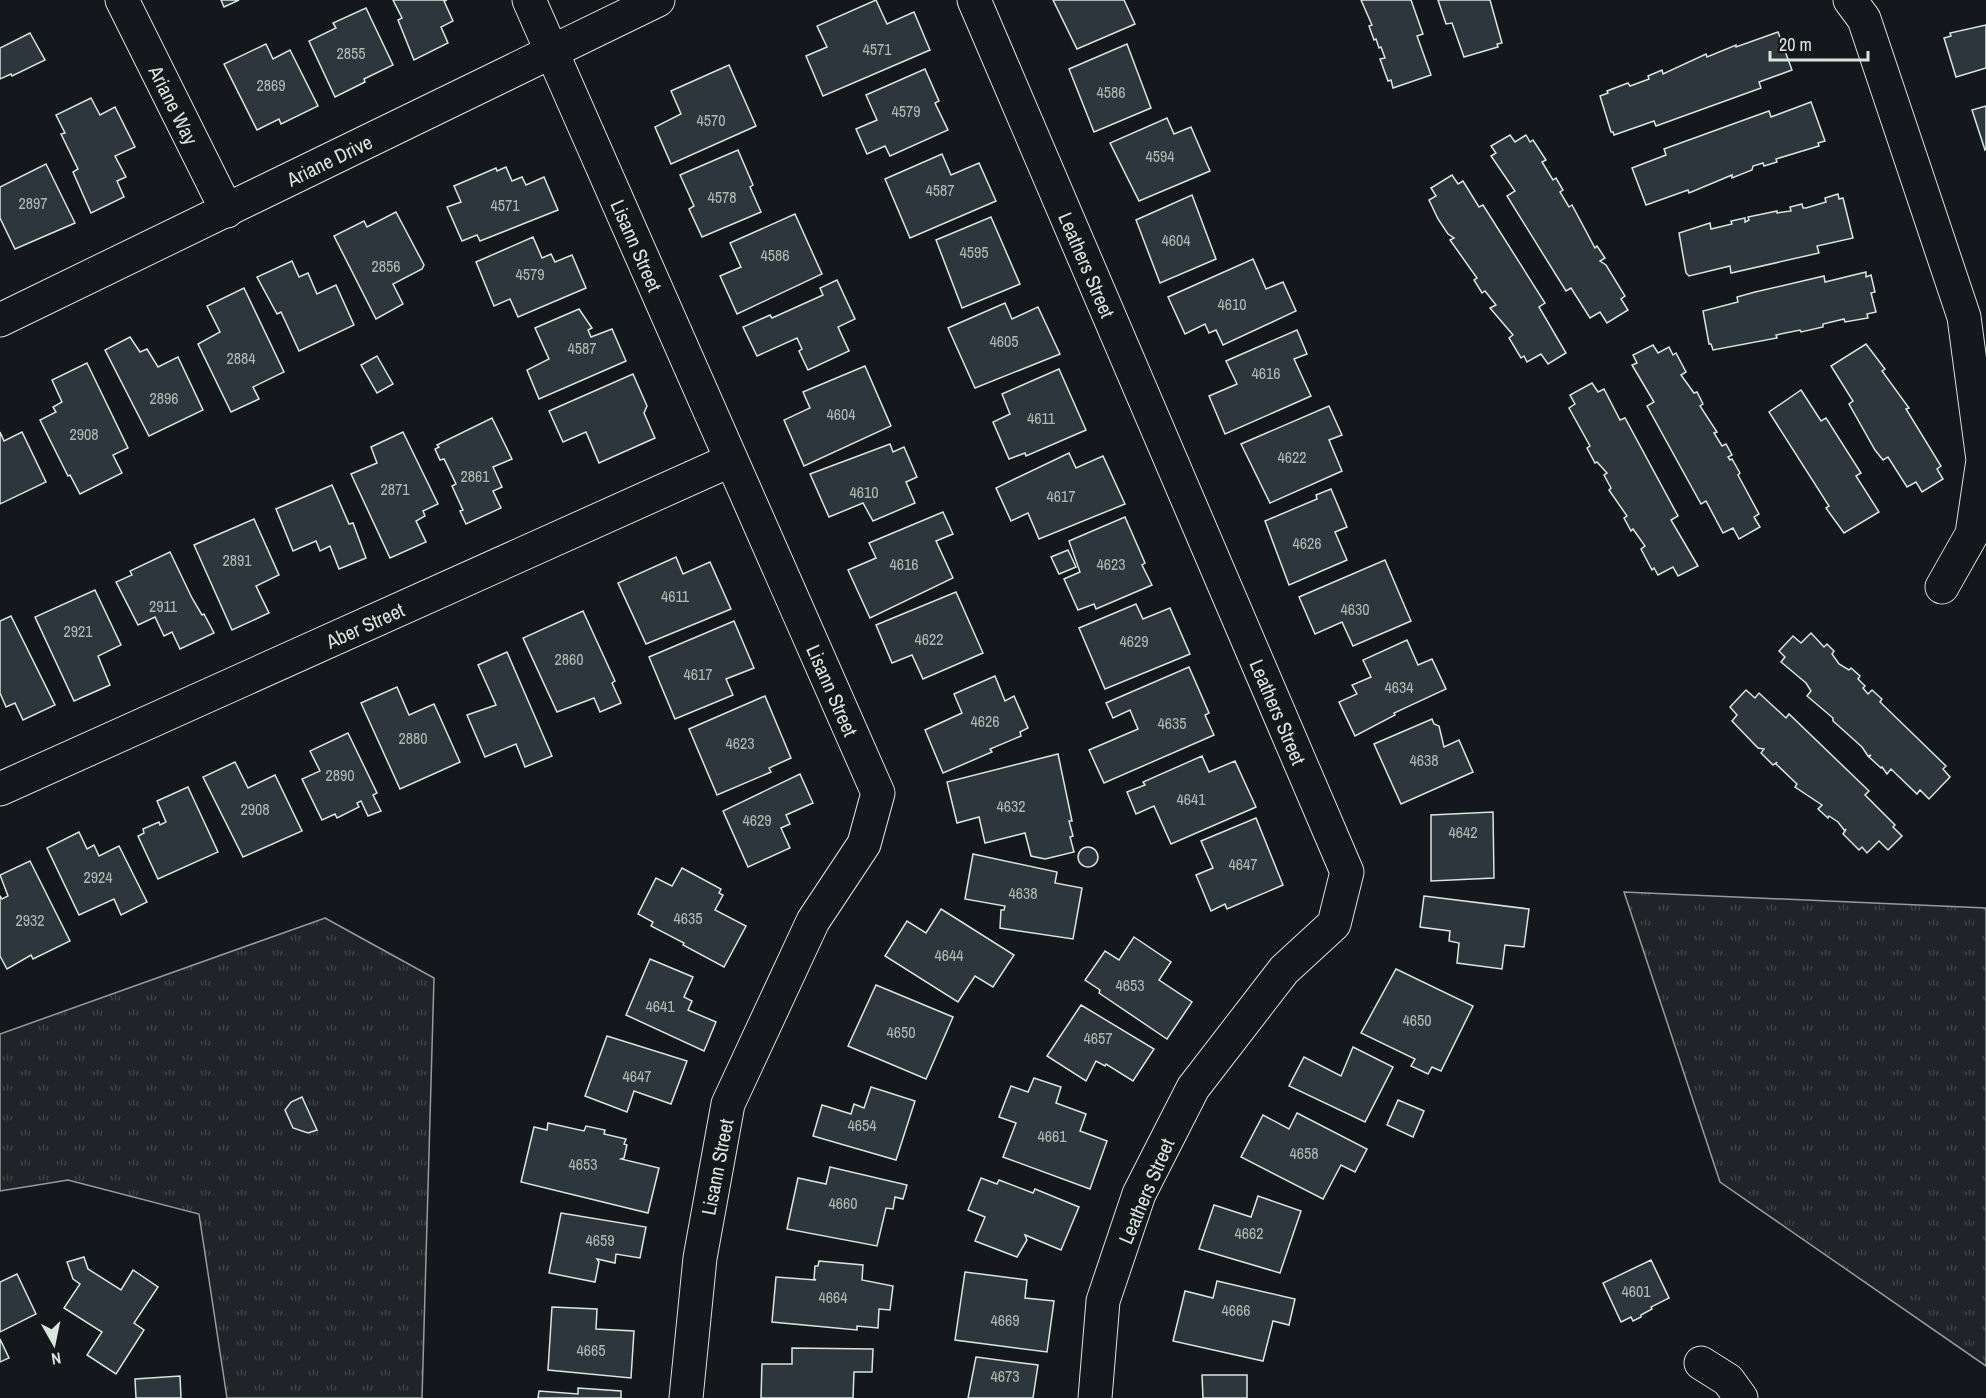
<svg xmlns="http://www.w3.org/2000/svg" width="1986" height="1398" font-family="'Archivo Narrow',sans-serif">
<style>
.grass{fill:url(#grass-tufts);stroke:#939e99;stroke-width:1.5}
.building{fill:#2c363c;stroke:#d8e6dc;stroke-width:1.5}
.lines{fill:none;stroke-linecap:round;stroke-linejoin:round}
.minor-casing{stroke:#d8e6dc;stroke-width:35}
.minor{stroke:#14181c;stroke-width:33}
.labels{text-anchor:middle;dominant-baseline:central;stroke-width:4.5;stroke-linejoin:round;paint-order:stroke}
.number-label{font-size:16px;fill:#adbab4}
.street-label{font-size:20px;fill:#d8e6dc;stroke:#14181c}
</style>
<defs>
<pattern id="grass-tufts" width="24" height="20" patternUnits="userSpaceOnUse" patternTransform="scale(1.5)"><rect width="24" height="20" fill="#202428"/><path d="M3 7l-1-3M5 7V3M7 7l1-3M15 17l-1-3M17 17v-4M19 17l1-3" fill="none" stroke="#404447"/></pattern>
</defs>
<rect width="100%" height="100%" fill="#14181c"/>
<g class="grass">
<path d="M1624,892L1986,908V1366L1720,1182Z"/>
<path d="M325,918L434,978L422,1398H227L199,1214L68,1180L0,1191V1034Z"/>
</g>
<g class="building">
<path d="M221,0H239L224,7Z"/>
<path d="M393,0H447L444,1L453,21L441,27L448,43L414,60L398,20L402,18Z"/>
<path d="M876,0L887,24L914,12L930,50L823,96L806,56L827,47L817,26Z"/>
<path d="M1053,0H1124L1135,24L1077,49Z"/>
<path d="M1361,0H1411L1423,34L1417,36L1431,75L1393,88L1391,80L1388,81L1380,59L1385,58L1381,47L1379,48L1376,39L1374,40L1369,26L1372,25Z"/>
<path d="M1438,0H1490L1502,43L1497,44L1498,47L1464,57L1452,23L1446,24Z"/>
<path d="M366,8L393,65L364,79L365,82L335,97L309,41L336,28L333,23Z"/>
<path d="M1986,25V68L1956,77L1944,38L1951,36L1950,33Z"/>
<path d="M1778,32L1792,70L1759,82L1761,88L1656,126L1654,121L1614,135L1613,132H1611L1600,96L1608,93L1607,91L1628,83L1630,86L1649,79L1648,76L1662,70L1663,74L1706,54L1707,57L1736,45V47Z"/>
<path d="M30,33L45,60L12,76L11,74L0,79V48Z"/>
<path d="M266,44L273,59L290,50L318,106L281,124L279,119L257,130L224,64Z"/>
<path d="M1127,44L1151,108L1094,132L1069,69Z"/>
<path d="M729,65L756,126L671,164L655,127L681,114L671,91Z"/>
<path d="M925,69L939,101L935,103L948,130L890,156L885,146L867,154L856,129L877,120L866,95Z"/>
<path d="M91,98L100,115L115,107L135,147L115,156L126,177L117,181L124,197L91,213L73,172L78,169L61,134L65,133L56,115Z"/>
<path d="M1811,102L1825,141L1818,143L1819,146L1776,159L1777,162L1764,166L1763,163L1753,166L1752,170L1732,178V175L1689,193L1688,190L1646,205L1632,168L1666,155L1664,149L1755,116L1769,111L1771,117Z"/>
<path d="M1986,106V149L1985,150L1972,110Z"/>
<path d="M1167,118L1174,134L1191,127L1210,171L1139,201L1110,143Z"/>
<path d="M1510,135L1515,142L1526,135L1530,142L1533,140L1546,160L1542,162L1553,180L1556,178L1563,190L1560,192L1569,207L1572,205L1595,248L1597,246L1605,258L1600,261L1606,265L1625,296L1621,299L1628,310L1607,323L1600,312L1590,318L1571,288L1566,291L1507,196L1515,191L1491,156L1496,153L1491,146Z"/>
<path d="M738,150L753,185L750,187L761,212L702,237L689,209L694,206L680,175Z"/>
<path d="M942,154L951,175L979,163L996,201L910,238L885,179Z"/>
<path d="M46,164L75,223L15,249L0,218V187Z"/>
<path d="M506,167L512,181L522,177L526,185L544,177L558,210L480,241L477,235L462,241L447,207L461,202L454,186L496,168L497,171Z"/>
<path d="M1452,175L1458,184L1463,181L1479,207L1483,205L1545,303L1539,307L1566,353L1548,364L1541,354L1527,362L1524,356L1521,358L1509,338L1513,335L1490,308L1496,305L1485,291L1482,293L1474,280L1477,278L1450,240L1454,238L1448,234L1438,219L1429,200L1436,196L1431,188Z"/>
<path d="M1838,194L1839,199L1843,198L1853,238L1817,246L1819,253L1731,273L1730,266L1689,276L1686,273L1679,233L1710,223L1711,229L1732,224L1731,221L1745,218V222L1749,220L1748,217L1777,211V213L1791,211L1790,207L1802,204L1803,208H1806L1826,202L1825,198Z"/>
<path d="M1192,195L1216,259L1160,283L1136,220Z"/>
<path d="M396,212L424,265L422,269L393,284L403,304L376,319L334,236L364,221L367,227Z"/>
<path d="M795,214L822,274L737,314L720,276L741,267L730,243Z"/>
<path d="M991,217L1020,284L962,308L936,240Z"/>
<path d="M533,237L542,258L551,254L555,262L572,255L586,288L518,317L510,299L494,306L476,262Z"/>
<path d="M1253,259L1266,289L1283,282L1296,311L1223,345L1216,330L1209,333L1205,324L1185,334L1168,297Z"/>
<path d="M292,261L299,277L308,273L317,294L336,285L354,325L299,351L281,312L277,314L257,277Z"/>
<path d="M1866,272V277L1871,275L1875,292L1871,293L1876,312L1867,314L1868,318L1845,322L1844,319L1823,324V327L1801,332L1800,330L1776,335L1777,338L1713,350L1711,344H1709L1703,311L1738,302L1737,297L1755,292L1824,276L1825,282Z"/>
<path d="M837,280L855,319L838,327L849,351L808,370L799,351L802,349L797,338L757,356L743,327L770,315L772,318L823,295L820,288Z"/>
<path d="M244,288L284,372L253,387L259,399L231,412L198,344L220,332L207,306Z"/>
<path d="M1005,303L1012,319L1038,307L1060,354L975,388L948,328Z"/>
<path d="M579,309L592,328L588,330L591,337L612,329L626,361L539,399L527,370L549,359L535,328Z"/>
<path d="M1297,330L1307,354L1294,359L1311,396L1225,434L1209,396L1237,384L1226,361Z"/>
<path d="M130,337L140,352L147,349L158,367L178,357L203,410L149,436L105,350Z"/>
<path d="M1866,344L1885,369L1882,371L1909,408L1906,409L1941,466L1937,469L1943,479L1922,492L1916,482L1907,487L1888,457L1883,460L1875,450L1849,404L1853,401L1831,366Z"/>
<path d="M1653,345L1658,353L1669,347L1673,355L1676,353L1686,372L1681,375L1694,393L1697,392L1703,404L1700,406L1717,432L1714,433L1722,446L1726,444L1732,455L1728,457L1730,460L1732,459L1740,473L1738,475L1759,514L1754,517L1760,527L1739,539L1733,528L1723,533L1706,501L1701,504L1647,406L1654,402L1632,365L1637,363L1633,355Z"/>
<path d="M377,356L393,384L377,393L361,365Z"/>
<path d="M87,363L128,448L113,455L122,473L80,494L70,475L68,476L40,420L56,412L53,407L62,402L52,380Z"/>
<path d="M865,366L891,426L804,466L784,420L810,408L803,392Z"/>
<path d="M1059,369L1086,430L1026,456L1025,453L1009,459L993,422L1010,414L1002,394Z"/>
<path d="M633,374L647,406L644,413L655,438L599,463L586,432L563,442L549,411Z"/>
<path d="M1592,383L1598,392L1604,389L1620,420L1625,418L1678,516L1671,520L1698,566L1678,576L1673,567L1658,575L1654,568L1652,570L1641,549L1645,546L1633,529L1631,531L1624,518L1627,516L1609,490L1611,488L1604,475L1607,473L1597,462L1595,463L1587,448L1590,446L1569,408L1575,404L1570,395Z"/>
<path d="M1801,390L1821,421L1826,418L1861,473L1856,476L1879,512L1844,533L1826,508L1829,506L1769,412Z"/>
<path d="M1329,406L1342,435L1329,440L1342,471L1270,503L1241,444Z"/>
<path d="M492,418L512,459L493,467L502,487L493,491L501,508L466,524L460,511L463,510L452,486L456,484L444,459L440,460L435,449L439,447L437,445Z"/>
<path d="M0,432L4,441L22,432L46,482L0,504Z"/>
<path d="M403,432L438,504L423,511L425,516L416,521L426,542L390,558L351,474L377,463L371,447Z"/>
<path d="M890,444L893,452L904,447L917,477L906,482L915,503L873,521L863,503L829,517L810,474Z"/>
<path d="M1069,453L1076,468L1103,456L1125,504L1039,539L1028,513L1011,521L996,488Z"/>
<path d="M332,485L349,524L353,523L366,558L339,569L330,546L320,551L316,541L293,551L276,509Z"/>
<path d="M1331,489L1347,527L1335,532L1347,560L1289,585L1265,521L1317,499L1316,495Z"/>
<path d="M943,512L953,534L936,541L953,578L870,618L848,570L876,558L869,543Z"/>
<path d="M1125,517L1145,563L1142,565L1152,585L1096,609L1094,604L1078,610L1064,579L1080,572L1069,541Z"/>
<path d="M254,519L279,575L256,586L269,613L232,630L194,545Z"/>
<path d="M1068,550L1076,567L1059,574L1051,557Z"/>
<path d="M170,552L192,598L202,615L204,614L214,633L180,649L172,632L164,636L155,617L138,625L116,582L132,575L130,571Z"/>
<path d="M676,557L683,574L710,562L731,609L646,644L618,583Z"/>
<path d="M1385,560L1411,621L1353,646L1342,622L1315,634L1299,597Z"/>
<path d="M95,590L121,645L98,656L110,685L74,701L35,617Z"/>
<path d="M956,592L983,653L923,679L912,655L892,663L876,625Z"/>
<path d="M1136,604L1143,619L1170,608L1190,654L1105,689L1079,628Z"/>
<path d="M583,611L615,681L612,683L621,703L600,712L594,698L557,712L523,638Z"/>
<path d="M11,616L55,705L23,720L15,703L6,707L0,693V621Z"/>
<path d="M734,621L754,668L726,679L733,695L675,719L649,657Z"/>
<path d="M1811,633L1824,647L1827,644L1834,651L1832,654L1839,664L1849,670L1851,668L1860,676L1858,679L1865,686L1863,688L1868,694L1872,690L1882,699L1880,702L1946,766L1943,769L1950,777L1929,799L1920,790L1917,794L1891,769L1887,774L1882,767L1881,768L1869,757L1871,755L1868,756L1862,747L1833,721V718L1807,696L1811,691L1806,683L1781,662L1785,657L1779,651L1793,636L1801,643Z"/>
<path d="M1407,640L1418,665L1432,659L1446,689L1394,713L1395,715L1355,736L1339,702L1357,694L1352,685L1371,677L1363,660Z"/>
<path d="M507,652L552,756L525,767L516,744L485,757L467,715L496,705L478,665Z"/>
<path d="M1189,667L1209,713L1205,715L1214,735L1104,783L1089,750L1138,729L1130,710L1113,718L1106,703Z"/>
<path d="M995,676L1005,701L1014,696L1028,728L1020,732L1021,736L990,749L992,752L943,773L925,730L962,713L954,694Z"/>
<path d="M397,687L409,715L434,704L460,762L400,789L361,703Z"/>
<path d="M1746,690L1755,698L1759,693L1786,718L1789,714L1869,791L1865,795L1895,825L1893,827L1902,836L1888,850L1879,841L1867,853L1862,847L1859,850L1843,834L1846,829L1845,831L1838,822L1829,816L1828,818L1818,809L1822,805L1795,787L1797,784L1776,764L1777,762L1773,765L1761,753L1764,749L1758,748L1732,721L1737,715L1730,707Z"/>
<path d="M765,696L791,758L769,768L771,772L717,795L689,729Z"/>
<path d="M1432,719L1434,724L1439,726L1444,747L1459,740L1473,772L1401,804L1374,744Z"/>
<path d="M348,733L377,793L373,795L381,811L368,816L361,801L357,803L359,807L337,818L335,814L322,820L302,779L320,771L310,751Z"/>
<path d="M1058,754L1072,821H1069L1073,836L1070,837L1074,852L1045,859L1031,856L1025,833L985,843L979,817L957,823L947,782Z"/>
<path d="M1202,756L1209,772L1235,761L1256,807L1171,844L1154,806L1136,814L1127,792L1145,785L1143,782Z"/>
<path d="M235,762L248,788L275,775L302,831L243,857L203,777Z"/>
<path d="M800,774L813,803L786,815L790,824L781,828L790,848L748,867L723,811Z"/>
<path d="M188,787L218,852L158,879L138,836L144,833L143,829L159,822L160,825L166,822L157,801Z"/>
<path d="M1493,812L1494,878L1431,881V815Z"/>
<path d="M1256,818L1283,885L1227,909L1225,904L1211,911L1196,875L1213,868L1201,841Z"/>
<path d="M79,832L87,849L94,845L99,856L119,846L147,902L121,915L114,899L79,915L47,848Z"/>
<circle cx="1088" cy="857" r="10"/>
<path d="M973,854L1057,872L1055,883L1082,888L1073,939L1000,928L1001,910H1004L1005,906L965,899Z"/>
<path d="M30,861L70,941L33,959L31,955L7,969L0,956V896L2,899L8,896L0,875Z"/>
<path d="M682,868L721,889L719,893L723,895L715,910L746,926L724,967L683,945L684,943L651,926L653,922L638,914L656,878L672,886Z"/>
<path d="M1424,896L1529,909L1524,947L1505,945L1502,969L1457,963L1459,943L1449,941L1450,931L1420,927Z"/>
<path d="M941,909L1014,955L993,987L975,976L958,1002L885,956L907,921L926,933Z"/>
<path d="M1134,937L1171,962L1159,980L1192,1002L1167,1039L1099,993L1100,990L1085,980L1105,951L1119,960Z"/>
<path d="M650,959L693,977L684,997L692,1001L688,1010L716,1022L704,1051L626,1015Z"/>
<path d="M1396,969L1473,1006L1441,1071L1432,1067L1428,1074L1411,1066L1415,1059L1361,1033Z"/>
<path d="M876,985L953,1017L926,1079L848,1046Z"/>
<path d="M1081,1005L1154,1049L1133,1081L1106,1064L1105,1066L1096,1061L1086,1081L1047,1056Z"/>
<path d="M607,1036L687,1061L671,1104L634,1091L627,1112L585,1096Z"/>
<path d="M1353,1047L1393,1067L1365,1122L1289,1086L1304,1057L1341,1076Z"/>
<path d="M1034,1078L1061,1087L1056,1103L1086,1114L1080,1131L1107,1141L1090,1189L1003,1157L1016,1123L999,1117L1011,1086L1028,1092Z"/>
<path d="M871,1087L915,1101L896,1160L813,1136L822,1105L851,1114L854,1104L864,1108Z"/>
<path d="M302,1097L317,1130L308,1133L293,1128L285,1110L291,1102Z"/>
<path d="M1398,1100L1424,1111L1413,1137L1387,1125Z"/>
<path d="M1297,1113L1367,1149L1355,1172L1341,1165L1323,1199L1241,1157L1263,1115L1289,1129Z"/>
<path d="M548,1123L584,1131L586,1126L605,1130L604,1134L626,1139L624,1144L627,1145L624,1158L621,1159L659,1168L648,1213L521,1182L534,1127L547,1130Z"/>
<path d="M830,1167L907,1185L903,1199L895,1197L893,1209L886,1208L877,1246L787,1229L798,1178L826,1184Z"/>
<path d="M981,1178L997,1184L999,1180L1033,1193L1035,1189L1079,1207L1061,1250L1025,1235L1027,1240L1017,1257L975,1241L985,1217L968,1210Z"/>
<path d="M1258,1196L1301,1211L1280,1273L1199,1249L1214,1205L1251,1217Z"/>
<path d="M561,1213L646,1227L640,1258L616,1254L615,1263L597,1259L599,1262L595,1282L549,1273Z"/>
<path d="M84,1257L88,1269L121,1290L133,1270L158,1287L134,1323L144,1330L116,1374L87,1355L102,1332L64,1308L80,1284L73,1279L67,1262Z"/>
<path d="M1651,1260L1669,1298L1651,1307L1652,1309L1641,1315V1317L1633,1321L1631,1317L1621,1322L1603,1283Z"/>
<path d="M819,1261L863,1265L862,1280L893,1286L890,1310L879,1309L878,1328L857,1326V1330L772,1322L776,1277L816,1280L814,1279L815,1266H818Z"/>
<path d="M965,1272L1027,1280L1025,1298L1054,1301L1047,1352L955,1340Z"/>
<path d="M17,1274L36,1314L0,1332V1282Z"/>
<path d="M1217,1281L1295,1299L1289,1325L1273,1321L1263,1361L1173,1341L1185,1291L1213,1298Z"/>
<path d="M552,1307L597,1309L596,1329L634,1331L631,1378L548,1370Z"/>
<path d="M0,1339L9,1358L0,1362Z"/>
<path d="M792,1348L873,1349L872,1372H854L853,1398H761L762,1364H792Z"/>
<path d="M976,1357L1038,1365L1033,1398H968Z"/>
<path d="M1202,1375H1247V1398H1203Z"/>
<path d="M180,1376L181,1398H136L135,1379Z"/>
<path d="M578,1388L621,1391V1398H538L539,1391L578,1394Z"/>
</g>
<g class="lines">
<g class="minor-casing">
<g id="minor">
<path id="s1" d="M122,0L227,211"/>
<path id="s2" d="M529,0L878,793L864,844L813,921L728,1104L700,1258L686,1398"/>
<path id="s3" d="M974,0L1347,872L1334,924L1284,970L1193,1088L1139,1194L1103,1301L1095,1398"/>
<path d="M1850,0L1864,19L1964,317L1983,460L1972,534L1942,587"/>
<path id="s4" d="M0,320L658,0"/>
<path id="s5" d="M0,789L729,461"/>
<path d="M1701,1363L1728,1380L1741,1398"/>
</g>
</g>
<use href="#minor" class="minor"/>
</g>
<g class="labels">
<g class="number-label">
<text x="877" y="49">4571</text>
<text x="351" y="53">2855</text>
<text x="271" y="85">2869</text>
<text x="1111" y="92">4586</text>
<text x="906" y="111">4579</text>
<text x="711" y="120">4570</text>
<text x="1160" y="156">4594</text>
<text x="940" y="190">4587</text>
<text x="722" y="197">4578</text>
<text x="33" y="203">2897</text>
<text x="505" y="205">4571</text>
<text x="1176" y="240">4604</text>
<text x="974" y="252">4595</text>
<text x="775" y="255">4586</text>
<text x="386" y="266">2856</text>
<text x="530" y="274">4579</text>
<text x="1232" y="304">4610</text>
<text x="1004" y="341">4605</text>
<text x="582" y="348">4587</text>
<text x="241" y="358">2884</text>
<text x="1266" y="373">4616</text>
<text x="164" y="398">2896</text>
<text x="841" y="414">4604</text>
<text x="1041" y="418">4611</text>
<text x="84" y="434">2908</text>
<text x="1292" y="457">4622</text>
<text x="475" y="476">2861</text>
<text x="395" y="489">2871</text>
<text x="864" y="492">4610</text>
<text x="1061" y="496">4617</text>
<text x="1307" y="543">4626</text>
<text x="237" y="560">2891</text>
<text x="904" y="564">4616</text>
<text x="1111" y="564">4623</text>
<text x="675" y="596">4611</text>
<text x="163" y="606">2911</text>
<text x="1355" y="609">4630</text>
<text x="78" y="631">2921</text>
<text x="929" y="639">4622</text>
<text x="1134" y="641">4629</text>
<text x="569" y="659">2860</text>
<text x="698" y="674">4617</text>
<text x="1399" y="687">4634</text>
<text x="985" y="721">4626</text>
<text x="1172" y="723">4635</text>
<text x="413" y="738">2880</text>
<text x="740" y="743">4623</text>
<text x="1424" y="760">4638</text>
<text x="340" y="775">2890</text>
<text x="1191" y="799">4641</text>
<text x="1011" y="806">4632</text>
<text x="255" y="809">2908</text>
<text x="757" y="820">4629</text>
<text x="1463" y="832">4642</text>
<text x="1243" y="864">4647</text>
<text x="98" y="877">2924</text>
<text x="1023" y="893">4638</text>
<text x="688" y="918">4635</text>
<text x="30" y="920">2932</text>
<text x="949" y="955">4644</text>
<text x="1130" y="985">4653</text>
<text x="660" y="1006">4641</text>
<text x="1417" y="1020">4650</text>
<text x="901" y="1032">4650</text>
<text x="1098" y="1038">4657</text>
<text x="637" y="1076">4647</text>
<text x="862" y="1125">4654</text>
<text x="1052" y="1136">4661</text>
<text x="1304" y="1153">4658</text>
<text x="583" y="1164">4653</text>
<text x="843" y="1203">4660</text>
<text x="1249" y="1233">4662</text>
<text x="600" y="1240">4659</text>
<text x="1636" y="1291">4601</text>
<text x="833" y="1297">4664</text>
<text x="1236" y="1310">4666</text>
<text x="1005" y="1320">4669</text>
<text x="591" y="1350">4665</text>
<text x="1005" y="1376">4673</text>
</g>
<g class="street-label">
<text stroke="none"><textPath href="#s1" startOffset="117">Ariane Way</textPath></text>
<text stroke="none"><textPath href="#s4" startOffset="366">Ariane Drive</textPath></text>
<text stroke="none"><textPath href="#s2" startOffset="268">Lisann Street</textPath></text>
<text stroke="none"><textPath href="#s3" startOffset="288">Leathers Street</textPath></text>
<text stroke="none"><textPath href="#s5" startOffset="400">Aber Street</textPath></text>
<text stroke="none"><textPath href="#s2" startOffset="754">Lisann Street</textPath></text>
<text stroke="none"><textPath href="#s3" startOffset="774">Leathers Street</textPath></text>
<text transform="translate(717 1167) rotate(-79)">Lisann Street</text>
<text transform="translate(1146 1191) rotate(-67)">Leathers Street</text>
</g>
</g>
<g transform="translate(54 1344) rotate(171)" stroke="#14181c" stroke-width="4.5" paint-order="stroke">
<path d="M0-4.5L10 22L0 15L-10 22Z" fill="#d8e6dc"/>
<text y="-9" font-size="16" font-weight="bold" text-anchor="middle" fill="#d8e6dc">N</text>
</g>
<path d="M1770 51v9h98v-9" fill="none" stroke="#d8e6dc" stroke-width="3"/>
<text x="1779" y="51" font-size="18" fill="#d8e6dc" stroke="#14181c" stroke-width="4.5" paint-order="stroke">20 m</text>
</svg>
